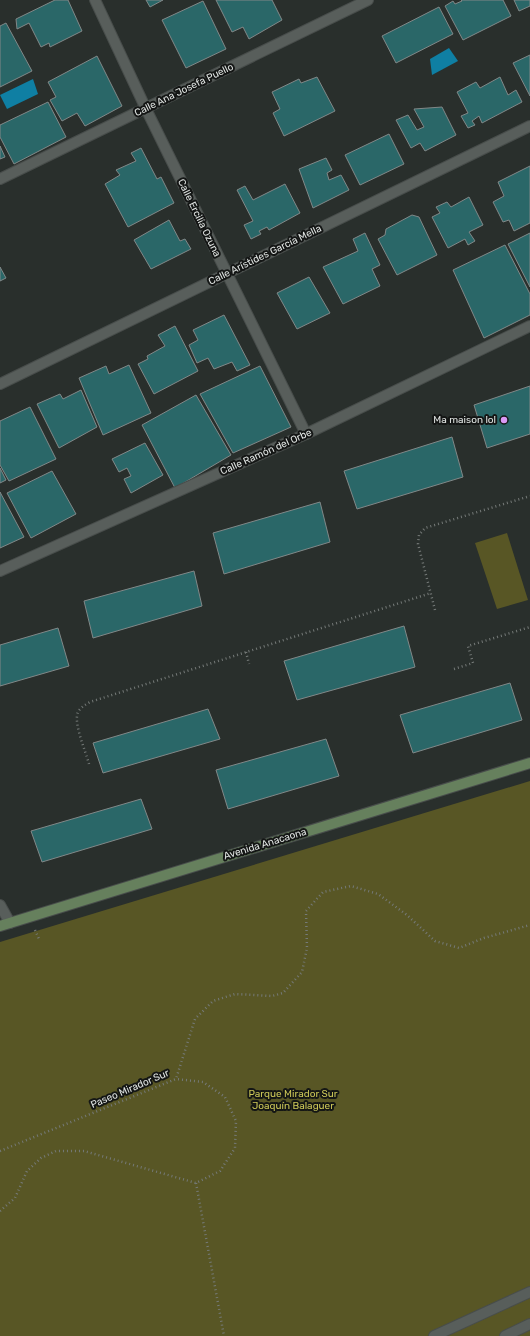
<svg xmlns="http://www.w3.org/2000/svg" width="530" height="1336" font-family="Rubik,sans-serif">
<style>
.green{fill:#585625}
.water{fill:#0f7fa3}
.building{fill:#2a6768;stroke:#818888}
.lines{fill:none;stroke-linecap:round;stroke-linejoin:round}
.minor-casing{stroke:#484d4b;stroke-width:12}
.tertiary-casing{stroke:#484d4b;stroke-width:12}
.secondary-casing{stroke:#484d4b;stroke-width:12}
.path{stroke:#757a78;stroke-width:2.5;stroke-dasharray:1 3;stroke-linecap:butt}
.minor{stroke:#585e5b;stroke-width:10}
.tertiary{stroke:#585e5b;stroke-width:10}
.secondary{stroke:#66805d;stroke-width:10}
.poi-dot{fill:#db99f5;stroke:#141615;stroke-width:1.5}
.labels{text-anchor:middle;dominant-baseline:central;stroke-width:4;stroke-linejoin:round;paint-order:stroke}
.street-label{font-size:10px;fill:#e1e5e3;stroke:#141615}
.poi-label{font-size:10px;fill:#e1e5e3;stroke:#141615;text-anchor:end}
.park-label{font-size:10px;fill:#ccc757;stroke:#141615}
</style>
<rect width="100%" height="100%" fill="#292f2c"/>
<g class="green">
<path d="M507,533L528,600L497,609L475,543Z"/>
<path d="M530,781V1336H0V942Z"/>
</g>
<g class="water">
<path d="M449,48L458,61L432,75L430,59Z"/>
<path d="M33,79L38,94L7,109L0,95Z"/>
</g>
<g class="building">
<path d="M55,0H68L82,31L50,47L49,43L41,47L29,23L17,29L16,19Z"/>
<path d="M146,0H163L150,7Z"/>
<path d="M216,0H272L282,20L249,39L243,27L232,32Z"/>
<path d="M461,0H503L511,16L463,40L445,6L453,1L455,4L462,1Z"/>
<path d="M514,0H530V6L519,11Z"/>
<path d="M203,1L226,49L186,68L162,20Z"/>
<path d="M439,7L453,34L396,63L382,36Z"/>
<path d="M6,23L32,71L0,87V26Z"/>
<path d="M530,55V96L513,63Z"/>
<path d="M97,56L122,106L85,126L77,113L62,121L50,100L56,97L48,82Z"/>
<path d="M317,77L335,111L284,136L273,113L280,109L272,92L299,79L301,83Z"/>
<path d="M500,77L508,95L516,90L522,102L482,123L479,116L472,121L475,125L468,128L461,116L468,113L457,92L476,82L480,88Z"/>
<path d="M48,102L66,137L14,164L0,137V125Z"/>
<path d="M442,107L456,135L425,151L420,143L411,148L396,120L408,115L417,130L424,127L414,109Z"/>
<path d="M389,134L404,164L360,185L345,155Z"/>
<path d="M0,146L5,157L0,159Z"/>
<path d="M141,148L157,179L161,177L174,203L128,227L105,184L120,175L116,170L136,161L131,153Z"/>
<path d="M326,158L332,170L327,173L329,180L341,175L349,190L313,208L299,169Z"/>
<path d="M530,166V223L514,231L509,220L503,222L493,202L504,196L498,182Z"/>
<path d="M285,184L300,213L269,230L267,227L259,231L261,234L251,239L244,225L253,221L237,190L245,186L253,200Z"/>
<path d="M469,197L483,225L469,232L475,241L468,245L465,239L448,248L432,217L440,213L436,207L447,202L451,207Z"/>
<path d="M412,215L419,217L437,255L397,275L378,239L385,235L386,229Z"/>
<path d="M169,220L180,241L185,239L191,249L151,269L134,240Z"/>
<path d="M365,233L380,265L372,269L380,286L343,304L323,267L358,251L353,239Z"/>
<path d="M530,233V287L508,244Z"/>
<path d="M505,245L530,294V315L484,338L453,270Z"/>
<path d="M0,267L6,278L0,281Z"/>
<path d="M309,277L330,313L297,329L277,293Z"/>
<path d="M224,315L250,365L237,371L232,362L214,369L208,358L197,363L189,345L198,340L193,330Z"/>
<path d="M175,326L198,371L154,394L138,364L148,359L147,356L165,346L158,335Z"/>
<path d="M129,365L151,413L103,435L79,378L106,366L109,374Z"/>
<path d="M260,366L291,427L233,453L200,394Z"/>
<path d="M530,386V434L487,448L474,405Z"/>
<path d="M81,390L97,427L59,448L37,404L60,394L63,399Z"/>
<path d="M196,395L231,455L175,488L142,425Z"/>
<path d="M30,407L56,459L9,481L0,465V421Z"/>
<path d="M452,437L463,477L357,509L344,471Z"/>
<path d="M145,443L163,475L131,493L124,479L131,476L127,468L119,472L112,459Z"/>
<path d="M0,468L6,480L0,483Z"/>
<path d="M52,471L76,514L31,538L7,493Z"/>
<path d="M0,492L24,537L0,548Z"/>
<path d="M320,502L330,542L224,574L213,533Z"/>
<path d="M194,571L202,606L93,638L84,601Z"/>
<path d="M404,626L415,667L297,700L284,661Z"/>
<path d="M58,628L69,666L0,686V645Z"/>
<path d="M510,683L522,720L413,753L400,715Z"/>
<path d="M208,709L220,739L103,773L93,743Z"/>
<path d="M326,739L339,776L228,809L216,770Z"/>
<path d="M141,799L152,829L42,862L31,831Z"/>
</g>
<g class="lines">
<g class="minor-casing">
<g id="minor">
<path d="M95,0L146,109L306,434"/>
<path d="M0,179L368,0"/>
<path d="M0,384L530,126"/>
<path d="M0,571L306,434L530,326"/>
<path d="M0,905L10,923"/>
</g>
</g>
<g class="tertiary-casing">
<g id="tertiary">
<path d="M434,1336L530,1292"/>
<path d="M505,1336L530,1324"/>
</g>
</g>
<g class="secondary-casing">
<path id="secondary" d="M0,926L530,763"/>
</g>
<g class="path">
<path d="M435,610L418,544L419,535L425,528L530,496"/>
<path d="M246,652L249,664"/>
<path d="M454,669L473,663L468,646L530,627"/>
<path d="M89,764C86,752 73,723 78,712C81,707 85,705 90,702L431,593"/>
<path d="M35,930L39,939"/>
<path d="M0,1151L176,1079L195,1019L213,1001L235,994L272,996L283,993L302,972L307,948L306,911L323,892L351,886L378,894L407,915L435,941L459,948L484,938L530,925"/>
<path d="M196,1183L224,1336"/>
<path d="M0,1211L15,1198L27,1171L41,1158L56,1151H84L196,1183L220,1171L235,1148L236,1121L225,1097L203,1082L176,1079"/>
</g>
<use href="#minor" class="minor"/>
<use href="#tertiary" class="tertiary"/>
<use href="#secondary" class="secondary"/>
</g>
<circle class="poi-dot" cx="504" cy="420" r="4"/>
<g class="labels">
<g class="street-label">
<text transform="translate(184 90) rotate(-26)">Calle Ana Josefa Puello</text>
<text transform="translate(199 218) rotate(64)">Calle Ercilia Ozuna</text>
<text transform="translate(265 255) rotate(-26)">Calle Arístides García Mella</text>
<text transform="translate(266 452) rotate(-24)">Calle Ramón del Orbe</text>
<text transform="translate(265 844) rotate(-17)">Avenida Anacaona</text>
<text transform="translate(130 1089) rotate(-23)">Paseo Mirador Sur</text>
</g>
<g class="poi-label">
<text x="496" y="420">Ma maison lol</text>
</g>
<g class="park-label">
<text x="293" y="1094">Parque Mirador Sur<tspan x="293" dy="12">Joaquín Balaguer</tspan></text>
</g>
</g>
</svg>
